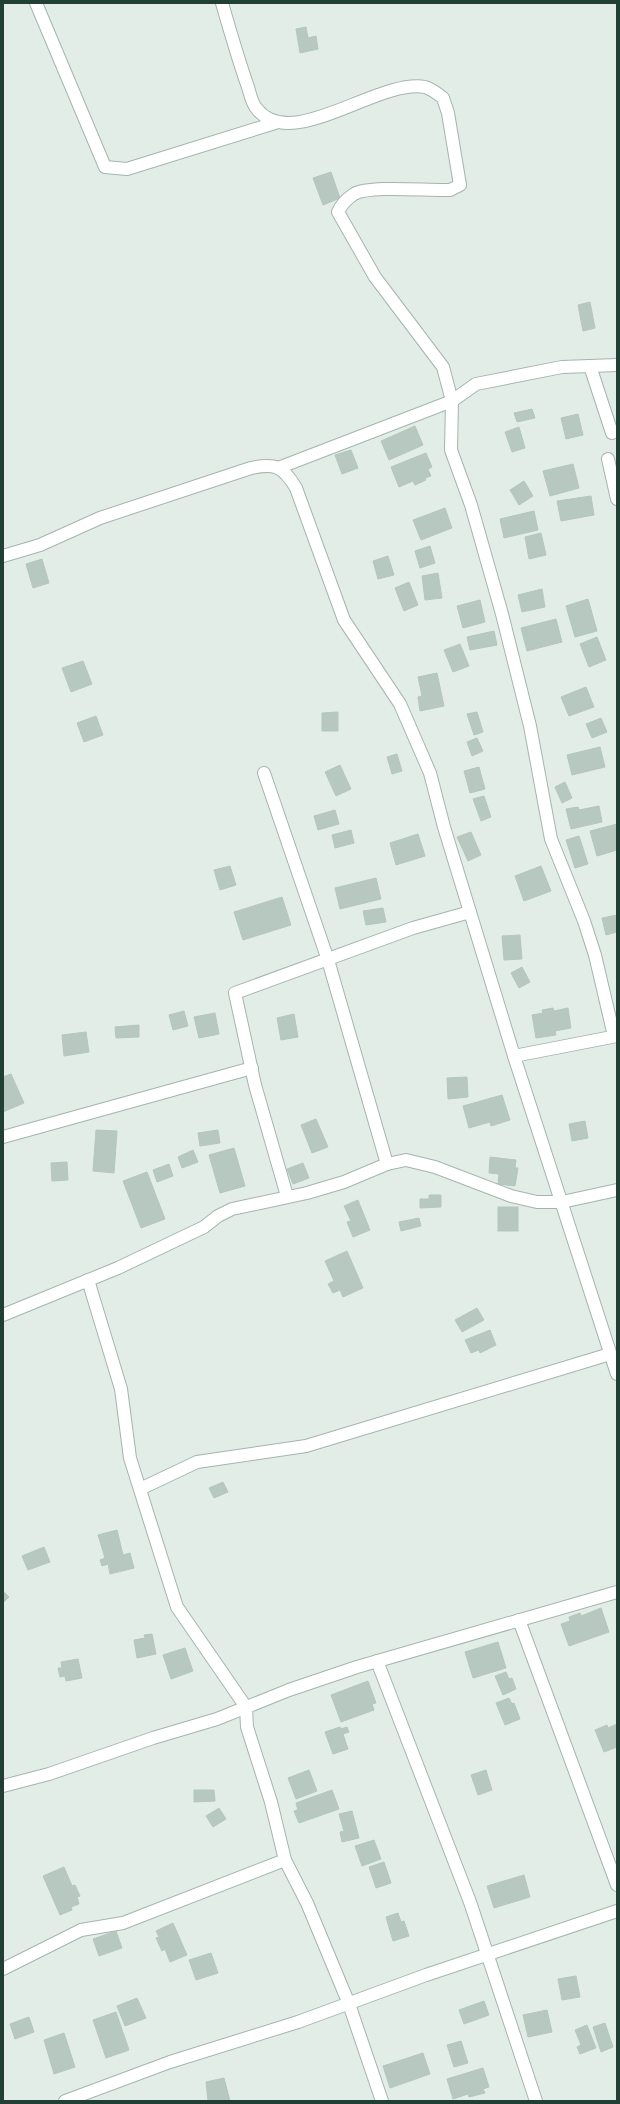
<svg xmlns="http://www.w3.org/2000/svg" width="620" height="2104" font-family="'DM Sans',sans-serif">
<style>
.building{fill:#b7c8c0;stroke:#b4c7be}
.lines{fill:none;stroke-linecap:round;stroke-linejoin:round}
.minor-casing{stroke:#a4b5ae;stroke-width:14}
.minor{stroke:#fff;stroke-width:12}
</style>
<rect width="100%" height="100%" fill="#e2ede7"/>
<g class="building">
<path d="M306,27L308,38L316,36L318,49L300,53L296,29Z"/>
<path d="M331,172L340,198L323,205L313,178Z"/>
<path d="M590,302L595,328L583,331L578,305Z"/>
<path d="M532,409L535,418L517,422L514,413Z"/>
<path d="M578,414L583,435L566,439L561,418Z"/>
<path d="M415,426L423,445L389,460L381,441Z"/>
<path d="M519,427L525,448L512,452L505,432Z"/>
<path d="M351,450L358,468L342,474L335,455Z"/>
<path d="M426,453L432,467L428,469L431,476L425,478L426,480L415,485L413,481L399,487L391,467Z"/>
<path d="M573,464L579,488L550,496L543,471Z"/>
<path d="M524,481L533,496L519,505L510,490Z"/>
<path d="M591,496L594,515L561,521L557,501Z"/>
<path d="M445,508L452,528L421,540L413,520Z"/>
<path d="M534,511L538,530L504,538L500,519Z"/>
<path d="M541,533L546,555L529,559L525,537Z"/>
<path d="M430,546L435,563L420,568L415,551Z"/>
<path d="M388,556L394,575L378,579L373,561Z"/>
<path d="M42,559L49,583L33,588L26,564Z"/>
<path d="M438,573L442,598L425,600L422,576Z"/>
<path d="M409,582L418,605L404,611L395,588Z"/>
<path d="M542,589L545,607L522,612L518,595Z"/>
<path d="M588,599L597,631L575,637L566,606Z"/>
<path d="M480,600L485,622L463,628L457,606Z"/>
<path d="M556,619L562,642L527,651L521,628Z"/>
<path d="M494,631L497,645L470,650L467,637Z"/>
<path d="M597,637L606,660L589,667L580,644Z"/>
<path d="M460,644L469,666L453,672L444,650Z"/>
<path d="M83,661L92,684L71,692L62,668Z"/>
<path d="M437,673L444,706L420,711L418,697L422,696L418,677Z"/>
<path d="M586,687L594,707L569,716L561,697Z"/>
<path d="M338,712V731H322V713Z"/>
<path d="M477,712L483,732L474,735L467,714Z"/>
<path d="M96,716L103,735L84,742L77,723Z"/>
<path d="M601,718L607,732L592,738L586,724Z"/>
<path d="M477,738L483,751L472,756L467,742Z"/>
<path d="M600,747L605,767L572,775L567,755Z"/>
<path d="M397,754L402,771L392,774L387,757Z"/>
<path d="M340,765L351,789L336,796L325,772Z"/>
<path d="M479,767L485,789L470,793L464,771Z"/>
<path d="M565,782L572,798L562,803L555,787Z"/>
<path d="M484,796L491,817L481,821L473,799Z"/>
<path d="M599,806L602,822L571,829L566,809L578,807L579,810Z"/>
<path d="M335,810L339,824L318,830L314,816Z"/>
<path d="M617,824V850L597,856L590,831Z"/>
<path d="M351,830L354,843L335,848L332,835Z"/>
<path d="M471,832L481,855L468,861L457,837Z"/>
<path d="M418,834L425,856L396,865L390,843Z"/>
<path d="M579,836L588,864L575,868L566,840Z"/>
<path d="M230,866L236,885L220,890L214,870Z"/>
<path d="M541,866L551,891L524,901L515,876Z"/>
<path d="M376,878L381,899L340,909L335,888Z"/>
<path d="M282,897L291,925L243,940L234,912Z"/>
<path d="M383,908L386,922L366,925L363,911Z"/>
<path d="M617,915V932L606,935L602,918Z"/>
<path d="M520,935L522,959L504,960L502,936Z"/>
<path d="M522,967L530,982L519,988L511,973Z"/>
<path d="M553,1008L554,1011L568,1008L571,1028L555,1031L556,1035L536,1038L532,1015L543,1013L542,1010Z"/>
<path d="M184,1011L188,1026L173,1030L169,1015Z"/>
<path d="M215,1013L219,1034L199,1038L194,1017Z"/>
<path d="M294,1014L298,1037L281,1040L277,1018Z"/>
<path d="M139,1025V1037L116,1038L115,1027Z"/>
<path d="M86,1032L89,1052L64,1056L62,1035Z"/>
<path d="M11,1074L24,1103L3,1112V1077Z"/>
<path d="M467,1077L468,1097L448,1099L447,1078Z"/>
<path d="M502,1095L510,1120L491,1126L490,1122L469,1128L463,1106Z"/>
<path d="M316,1119L328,1147L312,1153L301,1125Z"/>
<path d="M585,1121L588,1138L572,1141L569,1124Z"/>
<path d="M96,1130L117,1131L114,1173L93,1171Z"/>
<path d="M218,1130L220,1143L200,1146L198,1133Z"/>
<path d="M234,1148L245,1186L220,1193L209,1155Z"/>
<path d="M193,1150L198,1162L182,1168L178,1157Z"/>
<path d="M490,1157L516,1160L515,1168H518L515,1186L498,1184L499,1174L489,1173Z"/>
<path d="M67,1162L68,1180L52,1181L51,1163Z"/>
<path d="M303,1163L309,1178L293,1184L287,1169Z"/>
<path d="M169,1164L173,1176L157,1182L153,1170Z"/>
<path d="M147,1172L165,1219L141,1228L123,1181Z"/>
<path d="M429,1195H441V1207L420,1208V1199H429Z"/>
<path d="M358,1200L370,1230L353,1237L347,1222L351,1221L344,1206Z"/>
<rect x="498" y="1207" width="20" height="24"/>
<path d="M419,1218L421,1226L401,1231L399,1222Z"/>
<path d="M347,1251L363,1288L343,1297L340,1290L333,1293L328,1284L334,1281L325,1261Z"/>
<path d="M477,1308L484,1320L462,1332L455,1320Z"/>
<path d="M490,1330L496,1345L480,1353L479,1350L471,1353L465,1340Z"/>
<path d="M223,1482L228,1492L214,1498L209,1488Z"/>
<path d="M117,1530L123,1555L130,1553L134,1568L110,1574L108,1564L102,1566L100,1560L105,1558L98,1535Z"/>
<path d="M44,1547L50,1562L28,1570L22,1556Z"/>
<path d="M3,1591L9,1597L3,1603Z"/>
<path d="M601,1608L609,1632L569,1646L561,1624L570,1621L569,1617L580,1613L581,1616Z"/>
<path d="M152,1634L156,1654L137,1658L134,1640L145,1638L144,1635Z"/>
<path d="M498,1642L506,1668L473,1678L465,1652Z"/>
<path d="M185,1648L193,1671L171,1679L163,1655Z"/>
<path d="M78,1659L82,1678L66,1681L65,1676L60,1677L58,1668H62L61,1662Z"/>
<path d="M506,1672L509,1679L512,1678L516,1689L503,1695L495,1676Z"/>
<path d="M368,1681L376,1703L372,1704L374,1710L341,1722L331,1695Z"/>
<path d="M509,1698L512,1704L514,1703L520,1719L505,1725L496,1703Z"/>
<path d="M617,1724V1747L604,1752L595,1730L607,1725L608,1728Z"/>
<path d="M340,1727L341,1729L347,1727L349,1732L343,1734L348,1749L333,1754L325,1732Z"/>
<path d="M309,1770L317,1791L296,1799L288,1778Z"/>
<path d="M486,1770L492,1790L478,1795L471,1775Z"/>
<path d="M194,1790H214L215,1801L194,1802Z"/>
<path d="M332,1790L339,1809L299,1823L294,1811L298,1810L296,1803Z"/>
<path d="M219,1808L226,1819L213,1827L206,1816Z"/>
<path d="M352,1811L359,1838L342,1842L340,1832L344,1831L339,1814Z"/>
<path d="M374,1840L381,1859L362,1866L355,1846Z"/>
<path d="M384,1862L391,1883L376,1888L369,1867Z"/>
<path d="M64,1867L72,1886L75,1885L80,1896L77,1897L79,1904L71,1907L72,1910L60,1915L43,1876Z"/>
<path d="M524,1875L530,1897L494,1908L487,1886Z"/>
<path d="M398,1913L401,1922L404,1921L409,1936L393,1941L386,1917Z"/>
<path d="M173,1923L187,1955L170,1962L165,1949L162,1951L156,1938L159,1937L156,1931Z"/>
<path d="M116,1931L122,1948L99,1956L93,1939Z"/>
<path d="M211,1953L218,1973L196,1980L189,1960Z"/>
<path d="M576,1976L580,1997L562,2000L558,1979Z"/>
<path d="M137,1998L146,2018L125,2026L117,2006Z"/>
<path d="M484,2001L489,2015L464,2024L459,2010Z"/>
<path d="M547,2010L552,2032L528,2037L523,2015Z"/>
<path d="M116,2012L129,2050L106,2058L93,2020Z"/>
<path d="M29,2017L34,2032L15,2039L10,2024Z"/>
<path d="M605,2023L613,2047L601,2052L593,2027Z"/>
<path d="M587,2025L596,2048L580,2054L577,2047L581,2045L575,2030Z"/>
<path d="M64,2033L75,2067L54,2074L44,2040Z"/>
<path d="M461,2041L468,2063L454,2067L447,2045Z"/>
<path d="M423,2053L430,2074L390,2088L383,2066Z"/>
<path d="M483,2068L489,2087L483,2089L485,2093L469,2097L468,2094L453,2099L447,2079Z"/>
<path d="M224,2078L230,2101H208L206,2082Z"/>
</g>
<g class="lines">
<g class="minor-casing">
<g id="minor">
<path d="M36,3L105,167L127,169L275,123"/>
<path d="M222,3C230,31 238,59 248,87C250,94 252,104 257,109C291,153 379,78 425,87C432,89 438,94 443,98L448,113L460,185L450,190C428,191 371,185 354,194C348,198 341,205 338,212L375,277L443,367L452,401L451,450L471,505L502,614L530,726L551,839L584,921L595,955L614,1036"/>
<path d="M590,366L617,365"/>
<path d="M608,459L617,499"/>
<path d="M278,468L452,401L476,384L562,367L590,366L612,433"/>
<path d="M3,556L40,545L100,518L251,468C275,463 283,466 296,488L344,620L400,704L430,773L444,827L514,1056L617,1374"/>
<path d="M264,773L328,960L387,1164"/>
<path d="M514,1056L617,1036"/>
<path d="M3,1137L252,1068"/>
<path d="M287,1196L255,1085L235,993L413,928L470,912"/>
<path d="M88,1280L121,1389L130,1458L177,1607L246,1707L247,1727L271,1802L285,1860L307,1903L349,2004L382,2101"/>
<path d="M3,1315L118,1268L204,1227L218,1216L232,1209L307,1193L344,1182L387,1164L406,1160L435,1167L511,1196L537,1202H562L617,1190"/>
<path d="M140,1489L197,1462L306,1446L610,1354"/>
<path d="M519,1620L617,1885"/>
<path d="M377,1661L470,1902L536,2101"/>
<path d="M3,1786L49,1774L153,1738L217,1719L289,1690L357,1667L617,1592"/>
<path d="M3,1969L81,1930L123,1923L285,1860"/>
<path d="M65,2101L170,2062L298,2022L426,1975L617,1911"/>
</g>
</g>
<use href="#minor" class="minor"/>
</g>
<rect width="620" height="2104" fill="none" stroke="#213f35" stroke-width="8"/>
</svg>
